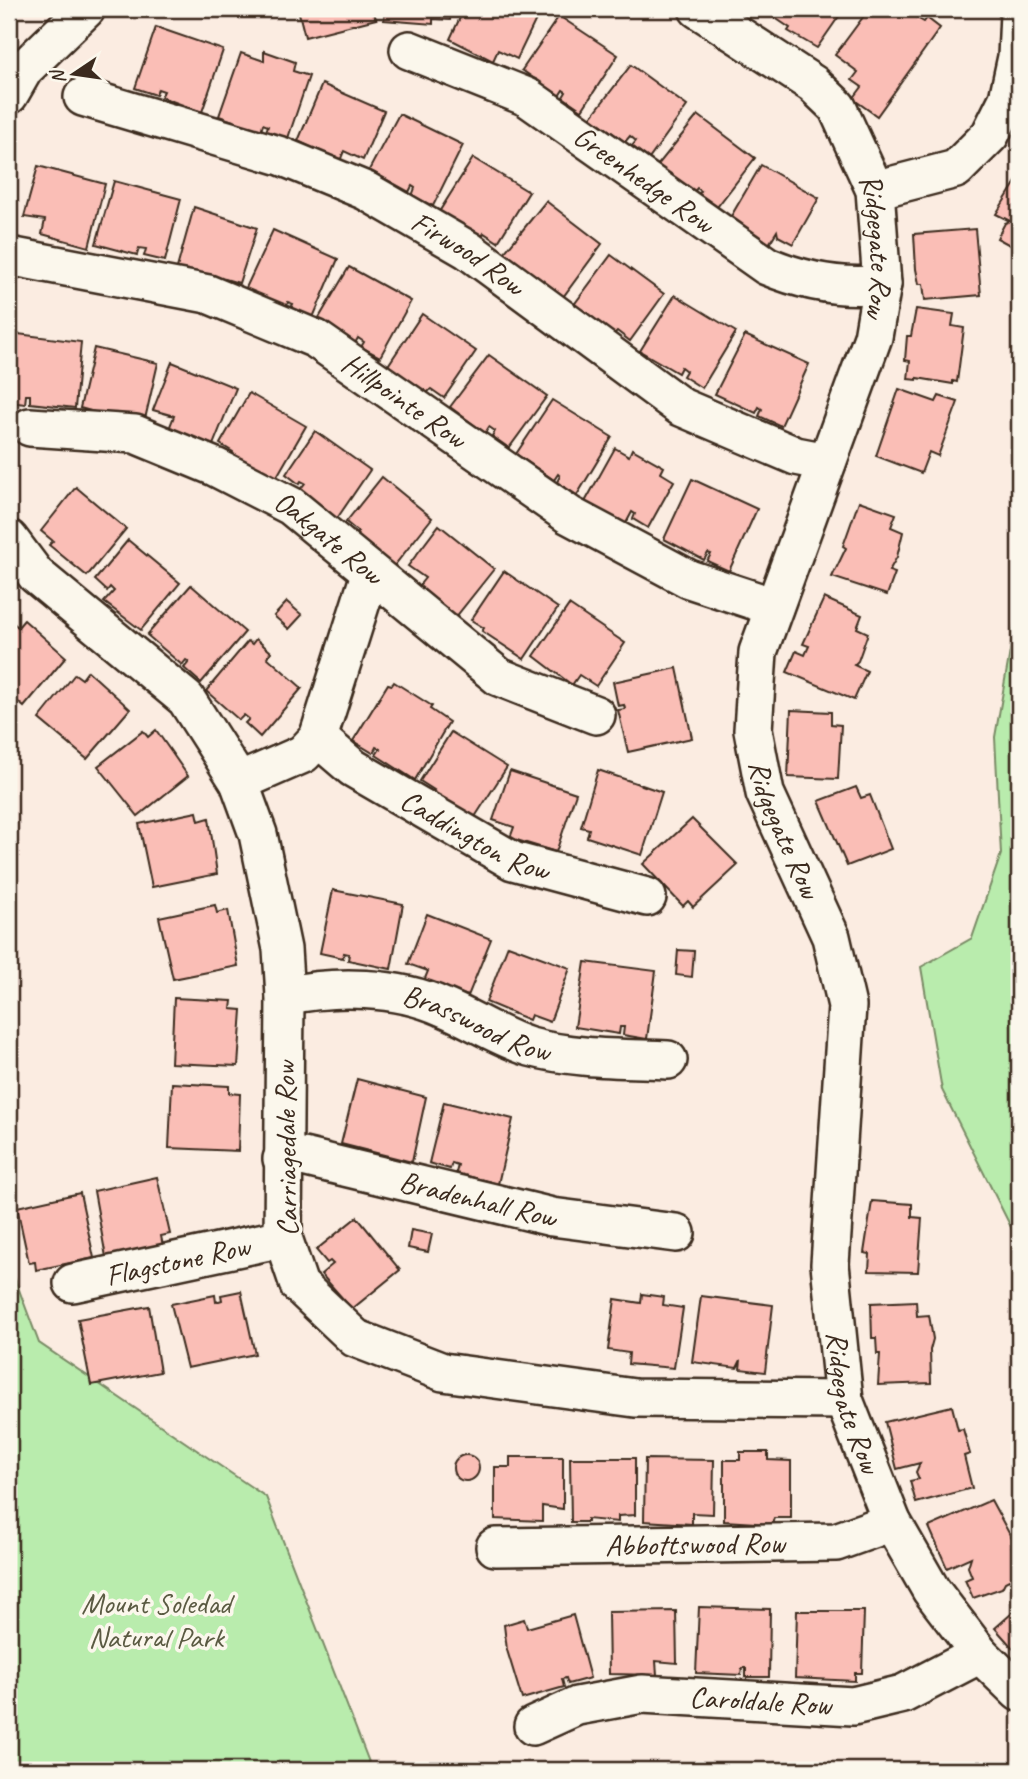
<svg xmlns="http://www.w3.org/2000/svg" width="1028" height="1779" font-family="Caveat,sans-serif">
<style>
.green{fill:#b9ecad;stroke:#7a8b66;stroke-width:2}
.building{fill:#fabeb6;stroke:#3b2a1e;stroke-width:2}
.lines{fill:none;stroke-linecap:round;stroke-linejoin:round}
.minor-casing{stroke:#3b2a1e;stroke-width:42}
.minor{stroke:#fbf7ec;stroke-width:37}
.labels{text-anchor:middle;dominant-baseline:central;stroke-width:7;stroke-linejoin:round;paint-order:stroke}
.street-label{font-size:30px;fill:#3b2a1e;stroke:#fbf7ec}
.park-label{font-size:30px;fill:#5a5a42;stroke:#fbf7ec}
</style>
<rect width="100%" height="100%" fill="#fbece1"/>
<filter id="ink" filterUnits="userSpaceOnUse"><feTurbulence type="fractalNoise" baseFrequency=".0143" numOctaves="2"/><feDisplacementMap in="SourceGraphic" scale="14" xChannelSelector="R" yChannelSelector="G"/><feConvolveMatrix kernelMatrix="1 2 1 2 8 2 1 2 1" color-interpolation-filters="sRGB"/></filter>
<g filter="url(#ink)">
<g class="green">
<path d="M1019,600V1243L942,1090L921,967L972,938L1001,854L995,737Z"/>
<path d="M9,1263L39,1343L266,1497L372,1770H9Z"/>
</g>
<g class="building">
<path d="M298,9H373L376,19L305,37Z"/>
<path d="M385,9H451L450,20L433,19V24L384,20Z"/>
<path d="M464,9H536L540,11L517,59L498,50L493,61L450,39Z"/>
<path d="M762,9H844L817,48L788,31L790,28Z"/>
<path d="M869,9H924L917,18L924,22L927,18L940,28L877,116L853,99L862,87L852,80L858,72L835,55Z"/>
<path d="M559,16L618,55L582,110L563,97L566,92L563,90L559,96L522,70Z"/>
<path d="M156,27L223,50L202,112L161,97L164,91L158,89L156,95L135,88Z"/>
<path d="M264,51L295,62L293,71L309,76L287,141L265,134L268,126L263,124L261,131L219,116L241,53L264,61Z"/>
<path d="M631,65L687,106L649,159L632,146L636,141L630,136L625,142L591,117Z"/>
<path d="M322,84L384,111L363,160L344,151L340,161L298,141Z"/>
<path d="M399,114L463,145L433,206L412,196L415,188L412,186L409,192L369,170Z"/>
<path d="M698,115L755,158L714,211L696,197L701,191L697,188L692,194L657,166Z"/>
<path d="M473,158L529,192L498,242L484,233L481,238L439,212Z"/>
<path d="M761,165L819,198L793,244L778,236L777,231L769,244L730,218Z"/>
<path d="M38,166L105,184L89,247L42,234L45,220L24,217Z"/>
<path d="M1019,177V250L997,238L1005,223L1010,221L996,214Z"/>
<path d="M114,181L181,199L165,261L144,256L146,249L139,248L137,255L96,244Z"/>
<path d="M546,201L602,244L563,297L504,253Z"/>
<path d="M194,207L257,228L239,283L225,279L222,283L177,268Z"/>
<path d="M975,229L981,295L925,300L923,284H919L916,269L914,234Z"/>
<path d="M273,230L338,259L312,320L290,310L293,304L288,302L286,309L245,290Z"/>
<path d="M611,255L664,294L630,341L617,331L614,334L573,306Z"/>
<path d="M349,267L411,301L380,357L361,347L364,342L358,338L354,345L316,323Z"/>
<path d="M675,295L736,332L702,388L683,376L686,371L681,367L678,373L640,351Z"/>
<path d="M916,309L954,314L952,326L964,328L957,382L953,381V384L917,378V380L908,379L910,361L905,360L907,336H911Z"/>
<path d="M422,314L476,351L444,398L431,389L426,394L387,367Z"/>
<path d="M10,333L81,342L75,408L30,403V395H26L25,404L9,402Z"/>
<path d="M745,335L809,364L781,426L759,416L762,409L759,407L756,413L715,394Z"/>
<path d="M94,348L158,363L145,419L127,421L80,408Z"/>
<path d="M489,355L547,396L509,448L492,436L495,431L489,427L485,433L450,407Z"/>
<path d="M172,362L236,388L213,445L169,429L174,416L153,410Z"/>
<path d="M899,389L936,402L939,396L958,402L938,456L929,452L921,473L876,456Z"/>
<path d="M249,393L306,426L276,478L232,457L233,452L220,444Z"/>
<path d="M552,400L612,437L577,495L557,482L560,476L558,474L554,480L516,454Z"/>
<path d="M315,431L370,470L336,520L296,495L305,483L301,481L299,484L286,474Z"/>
<path d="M615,448L629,456L632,449L664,467L661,473L674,481L648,528L633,519L635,514L632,512L624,527L585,502Z"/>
<path d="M382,477L432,518L394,566L355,535L358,532L346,522Z"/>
<path d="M692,479L757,509L729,571L707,561L711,554L708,553L704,560L664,539Z"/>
<path d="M76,487L126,529L87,576L49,545L53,541L41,531Z"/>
<path d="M859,501L896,514L891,527L903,532L897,557L889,571L895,573L887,595L832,577L846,548L843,546Z"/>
<path d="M439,525L494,569L455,618L417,588L425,578L408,566Z"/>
<path d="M128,540L180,583L141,630L104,602L114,591L110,587L107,591L95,580Z"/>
<path d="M504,571L558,608L524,659L482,631L484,628L471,620Z"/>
<path d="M191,585L245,632L201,683L184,668L189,662L186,660L182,665L147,635Z"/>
<path d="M824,598L862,615L857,628L868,633L858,661L854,665L867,671L854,700L787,672L796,651L805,655L809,646L803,644Z"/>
<path d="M287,602L302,615L289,629L274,616Z"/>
<path d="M569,605L625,643L596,686L579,675L572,685L534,656Z"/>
<path d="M24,620L66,657L24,707L9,694V624L11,621L18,627Z"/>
<path d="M256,639L271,652L267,657L302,688L260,737L245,723L249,719L244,715L239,720L206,691L248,641L252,644Z"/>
<path d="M677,668L692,738L628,752L618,710L625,709L624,705L618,706L613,682Z"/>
<path d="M88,671L130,709L87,759L39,719L75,674L82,679Z"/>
<path d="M394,682L432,706L430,709L449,722L415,780L376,755L380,749L376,747L373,753L353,741L388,684L392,685Z"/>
<path d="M791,710L831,712V724L841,725L838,779L788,777Z"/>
<path d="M156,730L188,776L138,816L98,766L143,731L148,737Z"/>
<path d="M451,732L507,767L473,820L431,794L434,790L420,781Z"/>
<path d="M598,770L662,792L642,855L587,837L589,829L581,827Z"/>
<path d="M510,771L576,793L556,852L510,838L514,827L493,820Z"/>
<path d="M856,787L861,798L870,795L891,849L847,866L819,801Z"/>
<path d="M197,812L199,821L209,818L217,874L152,887L139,824Z"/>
<path d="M692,819L738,865L693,907L688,901L683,906L643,864Z"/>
<path d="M333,890L403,904L391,969L348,960L349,954L344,953L343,958L320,953Z"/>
<path d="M215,905L217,913L228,910L238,966L173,979L159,917Z"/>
<path d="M427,914L491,939L468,996L424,981L428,971L408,964Z"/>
<path d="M508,945L570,968L550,1022L531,1015L529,1020L486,1002Z"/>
<path d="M678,950L694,951L692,977L676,975Z"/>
<path d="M585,962L656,971L647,1039L623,1035L624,1027H620L619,1034L575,1027Z"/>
<path d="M174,998L232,1001L231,1009L242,1010L238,1066L171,1063Z"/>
<path d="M357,1079L426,1097L412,1162L341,1144Z"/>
<path d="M172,1083L229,1086V1093L240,1094L238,1151L169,1148Z"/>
<path d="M444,1102L513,1119L498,1184L456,1173L458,1165L452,1163L450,1169L429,1163Z"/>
<path d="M157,1177L170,1234L161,1236L163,1246L120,1257L119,1254L106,1257L94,1191Z"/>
<path d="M80,1193L94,1258L36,1270L35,1262L29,1263L17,1207Z"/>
<path d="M872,1201L912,1204V1217L922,1218L918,1272L869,1271L870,1254L864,1253Z"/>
<path d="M357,1217L400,1270L352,1309L321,1274L333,1264L330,1261L327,1263L316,1250Z"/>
<path d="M411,1230L432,1234L428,1252L408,1248Z"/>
<path d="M241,1291L255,1354L187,1368L171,1304L215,1295L216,1302L222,1300L221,1295Z"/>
<path d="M642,1294L664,1297L663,1305L683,1308L674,1368L628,1364L629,1353L608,1350L615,1299L641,1303Z"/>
<path d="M701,1296L773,1305L765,1372L740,1369L741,1360L737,1368L692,1362Z"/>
<path d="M916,1301L917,1316L929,1315L933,1339L930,1350L931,1383L878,1385L880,1354H877L876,1338H872L871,1303Z"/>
<path d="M149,1306L160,1372L91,1385L78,1319Z"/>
<path d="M952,1406L958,1430L963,1429L970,1454L964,1456L972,1488L916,1503L910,1481L919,1479L916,1472L920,1463L897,1469L885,1422Z"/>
<path d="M740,1452H768V1460L791,1461V1518H774L772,1524L724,1521V1460H740Z"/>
<circle cx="466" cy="1468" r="13"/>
<path d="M510,1457H563V1509L542,1506V1521L495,1519V1467H510Z"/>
<path d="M570,1458H635V1515L618,1516V1522L587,1519V1522H571Z"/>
<path d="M645,1459L714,1460L713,1514L692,1513V1524L644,1521Z"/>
<path d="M991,1500L1016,1546L1012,1548L1019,1563V1575L1005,1582L1002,1588L973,1598L965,1580L972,1577L968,1567L971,1557L947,1568L929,1527Z"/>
<path d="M699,1607L770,1609L769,1677H746V1668H742L741,1675L696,1673Z"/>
<path d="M1019,1607V1655L995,1628Z"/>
<path d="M676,1611L677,1663L656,1661L657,1675L609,1674L608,1612Z"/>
<path d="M797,1611H864L862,1673H855V1681L795,1678Z"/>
<path d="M573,1615L590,1678L568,1684L566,1678L562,1679L564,1687L522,1699L507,1650L504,1625L524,1619L527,1628Z"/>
</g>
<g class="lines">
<g class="minor-casing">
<g id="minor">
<path id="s1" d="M698,9L813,84L837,107L875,190L882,284L873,337L758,652L753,730L765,793L831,937L847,1006L830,1264L844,1400L892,1522L931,1590L980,1654L1019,1692"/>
<path id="s2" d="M409,50L527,97L767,266C803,281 843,289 882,284"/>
<path d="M9,95L24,69L86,9"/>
<path id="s3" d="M83,97L281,156L366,191L468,250L681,407L796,456L827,462"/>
<path d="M875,190L956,169L990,135L1008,99L1017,57L1019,13"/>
<path id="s4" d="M9,256L208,294L316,339L569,515L689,579L774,607"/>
<path id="s5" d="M30,427L135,434L215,467L291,506L499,677L596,715"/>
<path d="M9,539L36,575L186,699L239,782L258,834L282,949L285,996L283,1238L299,1285L355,1338L443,1372L635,1398L844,1400"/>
<path id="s6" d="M318,738L353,768L513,861L647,897"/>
<path d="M239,782L303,754L318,738L370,574"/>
<path id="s7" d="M285,996C334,985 397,986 443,1007C472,1019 500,1038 530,1047C575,1059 622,1058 668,1060"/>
<path id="s8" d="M282,1159L303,1157L552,1217L676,1233"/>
<path id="s9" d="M73,1283L283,1238"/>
<path id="s10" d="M495,1547L836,1542L892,1522"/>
<path id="s11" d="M533,1726L577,1706L642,1694L853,1706L903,1694L980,1654"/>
</g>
</g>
<use href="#minor" class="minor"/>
</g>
</g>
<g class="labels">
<g class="street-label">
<text stroke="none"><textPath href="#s2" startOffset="270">Greenhedge Row</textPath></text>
<text stroke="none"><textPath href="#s1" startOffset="318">Ridgegate Row</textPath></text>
<text stroke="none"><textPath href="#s3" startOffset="418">Firwood Row</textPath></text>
<text stroke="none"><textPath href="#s4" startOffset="427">Hillpointe Row</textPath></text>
<text stroke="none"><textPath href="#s5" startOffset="326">Oakgate Row</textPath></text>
<text stroke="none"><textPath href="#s1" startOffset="928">Ridgegate Row</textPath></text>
<text stroke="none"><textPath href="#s6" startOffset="186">Caddington Row</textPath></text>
<text stroke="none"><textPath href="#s7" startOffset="198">Brasswood Row</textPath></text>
<text transform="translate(286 1149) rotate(-91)">Carriagedale Row</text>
<text stroke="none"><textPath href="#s8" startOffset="201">Bradenhall Row</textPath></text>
<text stroke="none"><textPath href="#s9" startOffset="107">Flagstone Row</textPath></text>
<text stroke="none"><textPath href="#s1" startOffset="1516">Ridgegate Row</textPath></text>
<text stroke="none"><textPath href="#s10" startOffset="200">Abbottswood Row</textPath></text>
<text stroke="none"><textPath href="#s11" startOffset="233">Caroldale Row</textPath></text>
</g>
<g class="park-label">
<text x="156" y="1603">Mount Soledad<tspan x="156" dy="34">Natural Park</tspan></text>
</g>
</g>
<rect width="1028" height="1779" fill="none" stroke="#fbf7ec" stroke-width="35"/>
<rect x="18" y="18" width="993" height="1744" fill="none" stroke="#3b2a1e" stroke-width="2.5" filter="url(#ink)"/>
<g transform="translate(74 74) rotate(257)" stroke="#fbf7ec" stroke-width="5" paint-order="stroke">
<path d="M0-5L12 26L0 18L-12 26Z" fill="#3b2a1e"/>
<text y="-10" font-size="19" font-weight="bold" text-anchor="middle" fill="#3b2a1e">N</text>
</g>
</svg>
